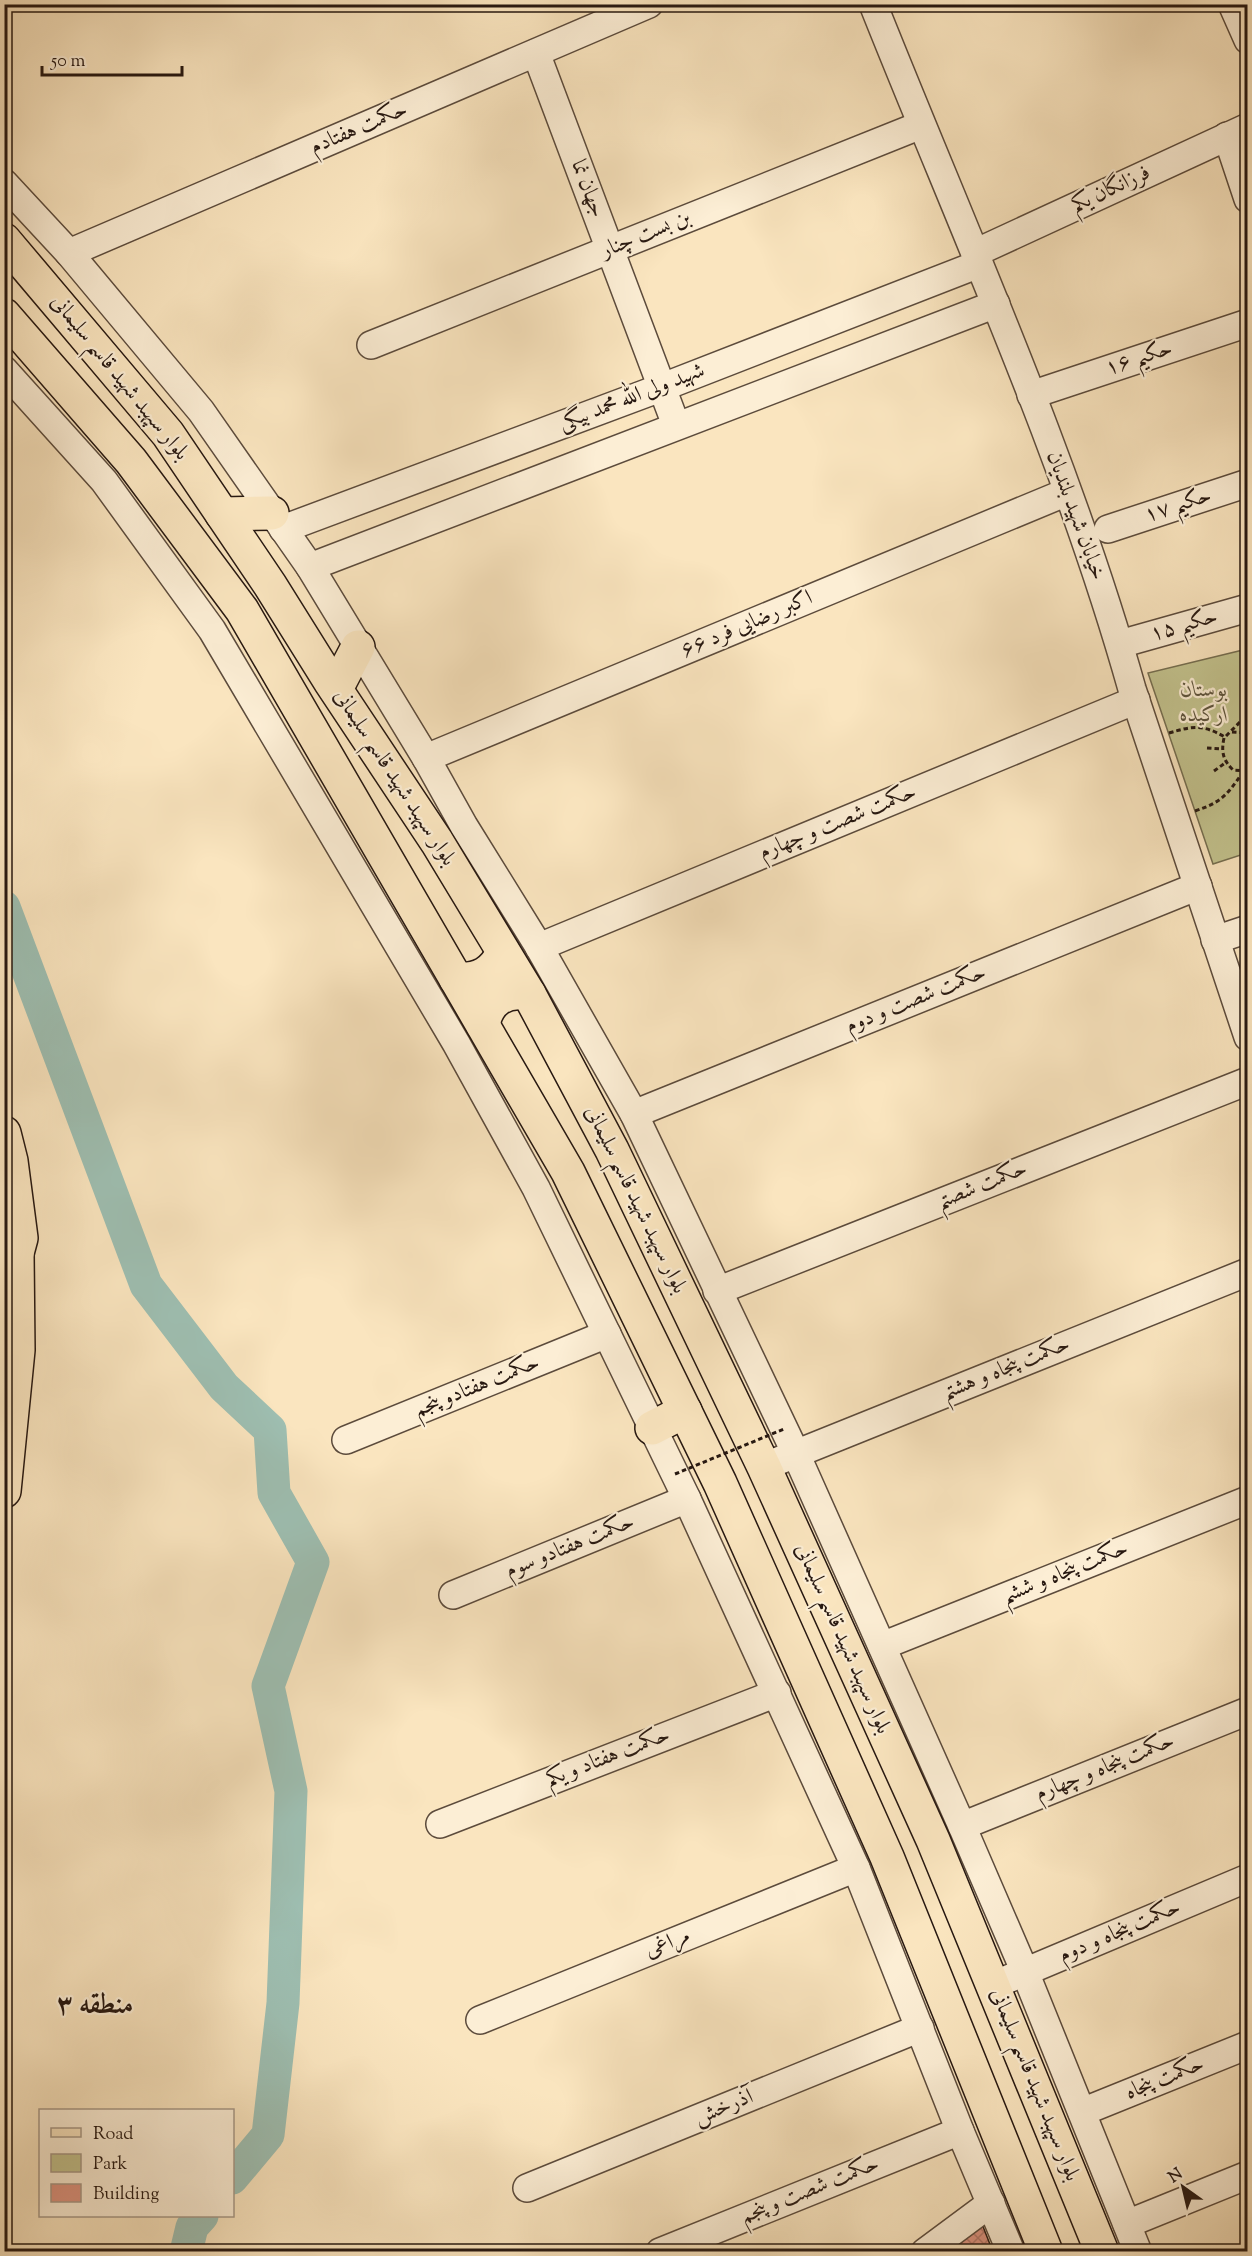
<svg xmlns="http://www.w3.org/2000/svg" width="1252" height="2256" font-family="'Sorts Mill Goudy',Amiri,serif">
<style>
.green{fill:#c3c38e;stroke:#756e50;stroke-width:1.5}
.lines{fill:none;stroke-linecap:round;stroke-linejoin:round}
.river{stroke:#9ebfb2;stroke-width:33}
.building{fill:url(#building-cross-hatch);stroke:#271811;stroke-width:1.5}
.minor-casing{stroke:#5c4b3c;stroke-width:30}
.major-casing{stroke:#271811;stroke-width:36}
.path{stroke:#271811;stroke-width:3;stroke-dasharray:4.5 3;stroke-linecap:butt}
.minor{stroke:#fceed5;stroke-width:27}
.major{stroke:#fae5bf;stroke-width:33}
.path-bridge{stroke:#271811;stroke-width:3;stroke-dasharray:4.5 3;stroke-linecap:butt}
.labels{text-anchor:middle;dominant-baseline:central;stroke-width:4.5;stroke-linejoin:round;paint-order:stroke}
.street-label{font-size:22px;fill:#271811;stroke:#fceed5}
.park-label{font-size:22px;font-style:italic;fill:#5e543d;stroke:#fceed5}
.district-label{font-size:28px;font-weight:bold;fill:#271811;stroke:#fceed5}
</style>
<defs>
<pattern id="building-cross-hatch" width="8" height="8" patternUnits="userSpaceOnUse" patternTransform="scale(1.5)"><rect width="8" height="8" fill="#dd9380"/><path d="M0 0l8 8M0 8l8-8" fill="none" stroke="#b37767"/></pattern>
</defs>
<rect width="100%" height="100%" fill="#fae5bf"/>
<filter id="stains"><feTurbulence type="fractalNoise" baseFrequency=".00333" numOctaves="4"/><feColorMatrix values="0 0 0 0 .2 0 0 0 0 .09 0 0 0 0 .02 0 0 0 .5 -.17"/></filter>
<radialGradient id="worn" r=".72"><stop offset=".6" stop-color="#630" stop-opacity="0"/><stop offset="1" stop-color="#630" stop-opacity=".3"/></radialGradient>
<path class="green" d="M1247,649V853L1213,864L1148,673Z"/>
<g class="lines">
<g class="river">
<path d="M4,907L146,1285L224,1387L270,1430L274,1493L313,1562L268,1686L291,1791L283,2003L268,2135L232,2178"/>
<path d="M186,2252L192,2227L202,2216"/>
</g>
</g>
<path class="building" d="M982,2224L993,2252H946Z"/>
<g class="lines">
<g class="minor-casing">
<g id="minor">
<path d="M873,4C963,230 1066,455 1132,689L1248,1037"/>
<path d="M1232,4L1248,40"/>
<path d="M536,53L676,425"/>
<path d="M1227,136L1248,199"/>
<path d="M4,183L69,253L201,411L310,567L426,758L464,826L539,947L634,1114L796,1454L962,1826L1025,1972L1138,2252"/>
<path d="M69,253L649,4"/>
<path d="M975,253L1248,127"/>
<path d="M371,345L921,125"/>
<path d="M4,370L104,481L212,630L456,1043L536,1188L687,1499L856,1868L960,2131L1011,2252"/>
<path d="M1031,395L1248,323"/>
<path d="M283,529L663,387L979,264"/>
<path d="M1108,529L1248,483"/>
<path d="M310,567L996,304"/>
<path d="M1120,644L1248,608"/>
<path d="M426,758L1067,492"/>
<path d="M1215,940L1248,929"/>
<path d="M539,947L1136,700"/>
<path d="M634,1114L1198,886"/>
<path d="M717,1291L1248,1081"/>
<path d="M346,1440L607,1334"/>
<path d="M778,1461L1248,1272"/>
<path d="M453,1595L687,1499"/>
<path d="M882,1646L1248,1500"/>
<path d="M440,1824L777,1693"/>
<path d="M962,1826L1248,1711"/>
<path d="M1008,1979L1248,1878"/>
<path d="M480,2020L856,1868"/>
<path d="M1082,2112L1248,2045"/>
<path d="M527,2188L920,2028"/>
<path d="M1127,2224L1248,2175"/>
<path d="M660,2252L960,2131"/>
<path d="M925,2252L991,2203"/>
</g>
</g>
<g class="major-casing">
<g id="major">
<path d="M4,240L168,434L270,585L330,681L437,842L529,994L612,1150L764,1467L933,1840L1102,2252"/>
<path d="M4,315L131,461L242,610L568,1172L720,1483L887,1857L1046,2252"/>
<path d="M222,514L272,513"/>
<path d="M336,689L358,647"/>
<path d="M456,979C479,981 494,972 503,952"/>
<path d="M483,1025C487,1001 505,989 529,994"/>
<path d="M4,1133L11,1161L21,1238L17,1253L6,1270"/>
<path d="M652,1428L685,1411"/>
<path d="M4,1491L18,1350L17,1253"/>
</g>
</g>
<g class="path">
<path d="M1232,732L1248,733"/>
<path d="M1169,733C1193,726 1202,724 1225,737L1248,714"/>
<path d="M1224,738C1221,752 1223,760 1233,770L1248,771"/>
<path d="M1207,748L1222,749"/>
<path d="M1214,771L1225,763"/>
<path d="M1195,811C1222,802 1227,795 1243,772"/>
</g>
<use href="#minor" class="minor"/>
<use href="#major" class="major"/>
<path class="path-bridge" d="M675,1474L784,1429"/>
</g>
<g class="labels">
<g class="street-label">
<text transform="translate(359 129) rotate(-23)">حکمت هفتادم</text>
<text transform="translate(587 189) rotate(69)">جهان نما</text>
<text transform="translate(1111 190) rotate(-25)">فرزانگان یکم</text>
<text transform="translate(646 235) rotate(-22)">بن بست چنار</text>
<text transform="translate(1139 359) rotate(-18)">حکیم ۱۶</text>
<text transform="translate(119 378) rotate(51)">بلوار سپهبد شهید قاسم سلیمانی</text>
<text transform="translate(632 398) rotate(-21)">شهید ولی الله محمد بیگی</text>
<text transform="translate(1178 506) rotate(-18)">حکیم ۱۷</text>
<text transform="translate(1075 516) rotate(70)">خیابان شهید بلندیان</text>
<text transform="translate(747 625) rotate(-23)">۶۶ اکبر رضایی فرد</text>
<text transform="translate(1184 626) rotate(-16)">حکیم ۱۵</text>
<text transform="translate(394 778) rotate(57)">بلوار سپهبد شهید قاسم سلیمانی</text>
<text transform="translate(838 823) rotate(-22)">حکمت شصت و چهارم</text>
<text transform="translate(916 1000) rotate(-22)">حکمت شصت و دوم</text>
<text transform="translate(982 1186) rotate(-22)">حکمت شصتم</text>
<text transform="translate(635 1200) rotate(64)">بلوار سپهبد شهید قاسم سلیمانی</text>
<text transform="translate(1006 1369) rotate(-22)">حکمت پنجاه و هشتم</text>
<text transform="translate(477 1387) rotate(-22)">حکمت هفتادو پنجم</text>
<text transform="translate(570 1547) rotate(-22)">حکمت هفتادو سوم</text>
<text transform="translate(1065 1573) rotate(-22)">حکمت پنجاه و ششم</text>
<text transform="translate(842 1639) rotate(66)">بلوار سپهبد شهید قاسم سلیمانی</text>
<text transform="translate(608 1758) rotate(-21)">حکمت هفتاد و یکم</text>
<text transform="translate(1105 1768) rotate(-22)">حکمت پنجاه و چهارم</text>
<text transform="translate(1120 1932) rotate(-23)">حکمت پنجاه و دوم</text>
<text transform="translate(668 1944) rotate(-22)">مراغی</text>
<text transform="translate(1165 2079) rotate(-22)">حکمت پنجاه</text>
<text transform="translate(1034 2085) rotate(68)">بلوار سپهبد شهید قاسم سلیمانی</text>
<text transform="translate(724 2108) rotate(-22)">آذرخش</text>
<text transform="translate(810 2191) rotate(-22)">حکمت شصت و پنجم</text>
</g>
<g class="park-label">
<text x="1204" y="691">بوستان<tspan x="1204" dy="25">ارکیده</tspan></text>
</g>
<g class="district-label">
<text x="95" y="2006">منطقه ۳</text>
</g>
</g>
<rect width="1252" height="2256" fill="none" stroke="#fae5bf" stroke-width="24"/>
<rect x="6" y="6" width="1240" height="2244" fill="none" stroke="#271811" stroke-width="3"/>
<rect x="12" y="12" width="1228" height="2232" fill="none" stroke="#271811" stroke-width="1.5"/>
<rect x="39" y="2109" width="195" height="108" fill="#fceed5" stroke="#a79887" stroke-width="1.5"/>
<rect x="51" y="2128" width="30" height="9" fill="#fae5bf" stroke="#a79887" stroke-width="1.5"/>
<text x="93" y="2139" font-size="18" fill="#271811">Road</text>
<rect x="51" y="2154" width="30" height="18" fill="#c3c38e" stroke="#a79887" stroke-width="1.5"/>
<text x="93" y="2169" font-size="18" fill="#271811">Park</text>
<rect x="51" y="2184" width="30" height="18" fill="#dd9380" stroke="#a79887" stroke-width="1.5"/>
<text x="93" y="2199" font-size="18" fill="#271811">Building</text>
<g transform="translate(1183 2187) rotate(326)" stroke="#fceed5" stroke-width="4.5" paint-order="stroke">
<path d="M0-4.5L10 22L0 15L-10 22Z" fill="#271811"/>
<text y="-9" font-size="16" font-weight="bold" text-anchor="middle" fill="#271811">N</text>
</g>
<path d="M42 66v9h140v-9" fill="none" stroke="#271811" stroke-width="3"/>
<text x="51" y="66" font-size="18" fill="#271811" stroke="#fceed5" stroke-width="4.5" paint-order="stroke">50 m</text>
<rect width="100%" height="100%" filter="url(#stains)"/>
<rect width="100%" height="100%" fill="url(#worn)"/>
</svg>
